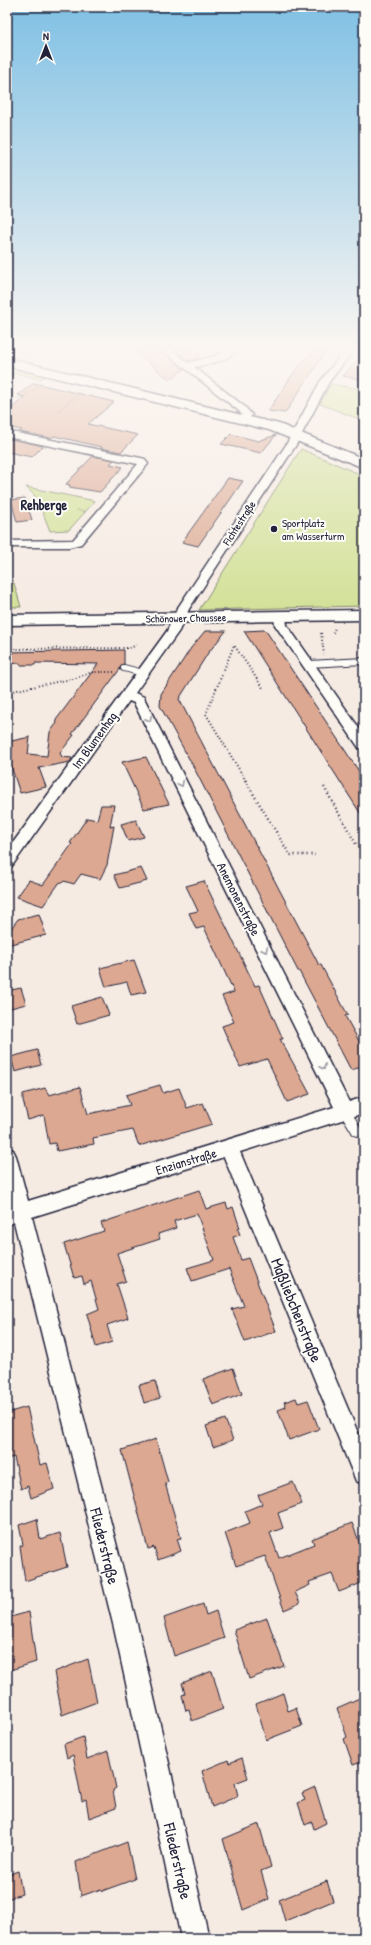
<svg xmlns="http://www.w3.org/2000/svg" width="371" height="1945" font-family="'Patrick Hand',sans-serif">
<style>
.green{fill:#d1e094;stroke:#7a8168}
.building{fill:#dca891;stroke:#22223b}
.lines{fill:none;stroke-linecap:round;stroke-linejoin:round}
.service-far1-casing{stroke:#22223b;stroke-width:8}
.service-casing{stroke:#22223b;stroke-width:12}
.minor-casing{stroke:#22223b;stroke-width:3}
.secondary-casing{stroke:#22223b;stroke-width:3}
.path-far2{stroke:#22223b;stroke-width:1.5;stroke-dasharray:0.5 2;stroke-linecap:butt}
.path-far1{stroke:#22223b;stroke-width:2;stroke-dasharray:1 2.5;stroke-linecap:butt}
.path{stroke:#22223b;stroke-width:2.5;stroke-dasharray:1 3;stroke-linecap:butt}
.service-far1{stroke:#fdfcf7;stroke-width:6}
.service{stroke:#fdfcf7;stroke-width:10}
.minor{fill:#fdfcf7;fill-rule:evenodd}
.secondary{fill:#fdfcf7;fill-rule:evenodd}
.oneway{stroke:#9a9aa2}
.poi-dot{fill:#22223b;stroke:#fdfcf7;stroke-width:1.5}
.labels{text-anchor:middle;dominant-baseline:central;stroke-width:4;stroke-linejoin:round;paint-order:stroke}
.far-street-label{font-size:11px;fill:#22223b;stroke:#fdfcf7}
.far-poi-label{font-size:11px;fill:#22223b;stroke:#fdfcf7;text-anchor:start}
.street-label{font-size:13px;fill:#22223b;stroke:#fdfcf7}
.far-district-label{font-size:14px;font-weight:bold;fill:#22223b;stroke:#fdfcf7}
.near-street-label{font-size:16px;fill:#22223b;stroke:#fdfcf7}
</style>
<rect width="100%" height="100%" fill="#f6ebe3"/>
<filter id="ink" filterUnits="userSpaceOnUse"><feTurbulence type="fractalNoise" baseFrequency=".025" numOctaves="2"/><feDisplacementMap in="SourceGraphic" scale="8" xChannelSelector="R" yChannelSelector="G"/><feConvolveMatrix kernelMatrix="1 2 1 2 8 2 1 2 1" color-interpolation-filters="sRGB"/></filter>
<g filter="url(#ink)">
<g class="green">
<path d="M7,368C19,371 35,369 46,376L40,379L16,373L7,378Z"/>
<path d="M331,384L364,390V421L320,404Z"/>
<path d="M301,449L364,476V606L199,610Z"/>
<path d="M26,487L95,501L69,530L50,531L37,498Z"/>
<path d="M14,583L21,607H7L10,597L7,595V584Z"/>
</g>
<g class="building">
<path d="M131,348H159L184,369L170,380Z"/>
<path d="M173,348H191L201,355L195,360L188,361Z"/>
<path d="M316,348H328L285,413L268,411L295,371Z"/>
<path d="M364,353V374L359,379L343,376Z"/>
<path d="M34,383L114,402L88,424L138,435L121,452L101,448L102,447L54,436L51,438L19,432L22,430L7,427V413L24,397L18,395Z"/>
<path d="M231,434L258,441L276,435L261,453L221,444Z"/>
<path d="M11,439L43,446L32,457L7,452V443Z"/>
<path d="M93,456L114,460L110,464L123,467L100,492L69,487L70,485L66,484Z"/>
<path d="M228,478L243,481L198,546L182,542Z"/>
<path d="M25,498L32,520L17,522L11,500Z"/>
<path d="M264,630L266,631L364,779V819L244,631Z"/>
<path d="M205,631H226L208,653L179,699L319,965H321L344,1008L348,1015L345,1016L364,1050V1066L351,1070L299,971H298L193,766L160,706L161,694L170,680L191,648Z"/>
<path d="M124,650V664L121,665L120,669L72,734L74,735L60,753L62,757L72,758L70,762L39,768L46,787L20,793L7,754V742L30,737L28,754L47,756L50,732L57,723L56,720L98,664L35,663V665H20V663L7,664V652Z"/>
<path d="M146,757L163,792L169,804L144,809L122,762Z"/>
<path d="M101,805H114L110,827L114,826L107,865L100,879L81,874L74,884L64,881L62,883L60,882L43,906L17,897L29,880L43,885L72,844L70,843L87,818L97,820Z"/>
<path d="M136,820L144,837L128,841L121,824Z"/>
<path d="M141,868L147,881L120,888L114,875Z"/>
<path d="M204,881L255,986L259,985L283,1039H280L310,1094L287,1102L267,1059L240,1067L222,1026L234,1022L222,996L234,992L204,927L196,929L189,913L198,911L186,886Z"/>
<path d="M39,914L46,935L7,945V934L18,919Z"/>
<path d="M134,960L146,992L131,995L127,982L106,987L100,968Z"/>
<path d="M21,988L26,1004L7,1009V991Z"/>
<path d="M102,997L109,1015L77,1024L71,1006Z"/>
<path d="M37,1050L41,1065L15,1072L11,1057Z"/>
<path d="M160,1085L163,1093L179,1088L187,1108L203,1103L212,1124L139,1146L133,1130L93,1138L94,1144L57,1151L55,1143L49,1144L44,1115L28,1120L23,1100V1094L45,1088L49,1095L80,1087L88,1114L130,1105L126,1095Z"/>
<path d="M199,1190L206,1209L226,1203L228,1209L233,1207L240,1228L238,1229L240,1235L233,1237L241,1260L248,1258L276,1331L245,1342L232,1309L244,1306L229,1269L192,1281L187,1268L214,1260L197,1214L174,1221L176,1228L158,1234L160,1239L117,1253L126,1281L117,1284L128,1318L107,1325L112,1342L96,1347L87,1314L99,1309L91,1281L84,1284L82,1276L74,1278L64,1244L104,1231L101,1223Z"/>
<path d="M233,1368L242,1394L213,1405L203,1379Z"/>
<path d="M155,1381L160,1398L144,1403L139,1385Z"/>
<path d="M296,1398L298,1403L308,1400L319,1429L289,1440L278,1410L286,1407L284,1402Z"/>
<path d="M27,1407L40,1465L47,1463L54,1489L31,1498L28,1486L21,1489L14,1457L7,1459V1413Z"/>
<path d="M225,1419L233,1440L213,1447L206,1426Z"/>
<path d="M156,1439L168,1482L165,1483L181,1538L177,1539L181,1551L158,1560L154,1547L148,1549L122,1450Z"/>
<path d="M293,1482L302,1504L278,1513L283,1528L270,1533L279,1558L314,1544L312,1539L352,1523L364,1554V1582L339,1592L332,1574L309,1582L310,1585L295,1592L300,1603L284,1610L265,1556L236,1566L225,1533L250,1523L245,1511L262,1504L258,1495Z"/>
<path d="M37,1519L40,1539L60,1533L67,1567L25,1581L20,1546L23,1545L19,1525Z"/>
<path d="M203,1604L206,1615L216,1611L224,1638L174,1656L164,1618Z"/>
<path d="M29,1612L36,1662L7,1671V1618Z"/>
<path d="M267,1618L284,1666L249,1679L234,1630Z"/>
<path d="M88,1659L97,1702L62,1715L54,1672Z"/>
<path d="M212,1671L223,1709L192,1721L189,1710L186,1711L182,1695L185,1694L182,1683Z"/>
<path d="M283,1693L288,1711L296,1708L302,1726L266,1740L256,1704Z"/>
<path d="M364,1696V1761L353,1765L344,1739L347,1737L337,1708Z"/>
<path d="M83,1737L87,1759L108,1751L116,1788L113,1790L116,1808L89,1818L86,1799L82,1801L73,1755L67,1758L64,1744Z"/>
<path d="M242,1758L248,1778L235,1783L238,1796L212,1807L202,1771L228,1760L229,1763Z"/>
<path d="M315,1787L326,1823L314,1829L312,1822L305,1825L298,1803L305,1800L302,1793Z"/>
<path d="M259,1824L271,1867L261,1871L269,1899L243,1910L223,1839Z"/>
<path d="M127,1842L135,1879L102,1891L101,1889L81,1896L76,1862Z"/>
<path d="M18,1871L22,1894L7,1899V1875Z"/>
<path d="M327,1881L333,1901L285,1921L279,1900Z"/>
</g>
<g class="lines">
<g class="service-far1-casing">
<g id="service-far1">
<path d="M309,664L364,661"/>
<path d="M124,668L143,673"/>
</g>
</g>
<g class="service-casing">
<path id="service" d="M345,1111L357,1131"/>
</g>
<g class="minor-casing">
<g id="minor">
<path d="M160,348H170L188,363L215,356L230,348H239C228,361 210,364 194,367L245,407L252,415C249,419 245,421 240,420L238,418L242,415L239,411Z"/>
<path d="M346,348H355L329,382L296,445L189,609L179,631L135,693L144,697L145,700L349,1102L364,1097V1113L240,1152L364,1447V1484L356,1481L224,1157L32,1217L138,1628L209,1938H181L114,1628L14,1222L7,1225V1207L10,1206L7,1193V1148L13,1150L16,1156L28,1201L334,1107L134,703L129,701L12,866L7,867V851L167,631L177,609L286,445L320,382Z"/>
<path d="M7,431L141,458L145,459L148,464L81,544L69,547H7V541L73,540L138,464L7,437Z"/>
<path d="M280,613L286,617L287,625L364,735V749L359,748L275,625L274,617Z"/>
</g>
</g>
<g class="secondary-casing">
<g id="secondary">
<path d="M7,358L279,424L364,459V468L269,430L7,366Z"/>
<path d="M364,610V620L7,625V615Z"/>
</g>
</g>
<g class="path-far2">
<path d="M7,400L23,397L44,383"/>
<path d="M59,410L82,392"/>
<path d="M77,510L85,512"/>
</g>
<g class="path-far1">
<path d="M321,633L324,654"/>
<path d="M333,633L335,628"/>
<path d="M7,649L131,648L136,645"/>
<path d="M7,692L76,678L92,672H116"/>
<path d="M246,781L206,714L234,645L263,688"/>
</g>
<g class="path">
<path d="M245,780L290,855H315"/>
<path d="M324,787L356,844"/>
</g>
<use href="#service-far1" class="service-far1"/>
<use href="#service" class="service"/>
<use href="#minor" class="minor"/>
<use href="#secondary" class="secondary"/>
</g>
<defs><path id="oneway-chevron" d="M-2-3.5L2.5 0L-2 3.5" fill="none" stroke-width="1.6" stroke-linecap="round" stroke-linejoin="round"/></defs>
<g class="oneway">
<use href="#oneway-chevron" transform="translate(149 719) rotate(63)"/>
<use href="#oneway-chevron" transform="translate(181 784) rotate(63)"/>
<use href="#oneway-chevron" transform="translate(265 950) rotate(63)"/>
<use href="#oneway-chevron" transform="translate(323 1067) rotate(64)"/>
</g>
</g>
<linearGradient id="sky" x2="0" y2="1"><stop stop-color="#7fc0e4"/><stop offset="0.56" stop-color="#fbf6f2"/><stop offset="1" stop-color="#fbf6f2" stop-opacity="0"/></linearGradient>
<rect width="371" height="620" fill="url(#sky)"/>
<circle class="poi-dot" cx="274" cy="529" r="4"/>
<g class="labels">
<g class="far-street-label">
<text transform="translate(239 523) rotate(-57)">Fichtestraße</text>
<text transform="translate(186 618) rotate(-1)">Schönower Chaussee</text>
</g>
<g class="far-poi-label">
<text x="282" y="523">Sportplatz<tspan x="282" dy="13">am Wasserturm</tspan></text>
</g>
<g class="street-label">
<text transform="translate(94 740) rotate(-54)">Im Blumenhag</text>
<text transform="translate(239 899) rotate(63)">Anemonenstraße</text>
<text transform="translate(186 1161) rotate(-17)">Enzianstraße</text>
</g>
<g class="far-district-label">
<text x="44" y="504">Rehberge</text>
</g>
<g class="near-street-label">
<text transform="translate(297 1310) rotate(68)">Maßliebchenstraße</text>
<text transform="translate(105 1546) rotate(76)">Fliederstraße</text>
<text transform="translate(178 1861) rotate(77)">Fliederstraße</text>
</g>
</g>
<rect width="371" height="1945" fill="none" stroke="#fdfcf7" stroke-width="24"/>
<rect x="12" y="12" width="347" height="1921" fill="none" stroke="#22223b" stroke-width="1.5" filter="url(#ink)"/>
<g transform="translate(46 46)" stroke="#fdfcf7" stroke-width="3" paint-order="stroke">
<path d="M0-3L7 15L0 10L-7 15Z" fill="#22223b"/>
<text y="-6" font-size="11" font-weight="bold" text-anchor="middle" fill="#22223b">N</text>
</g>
</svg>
